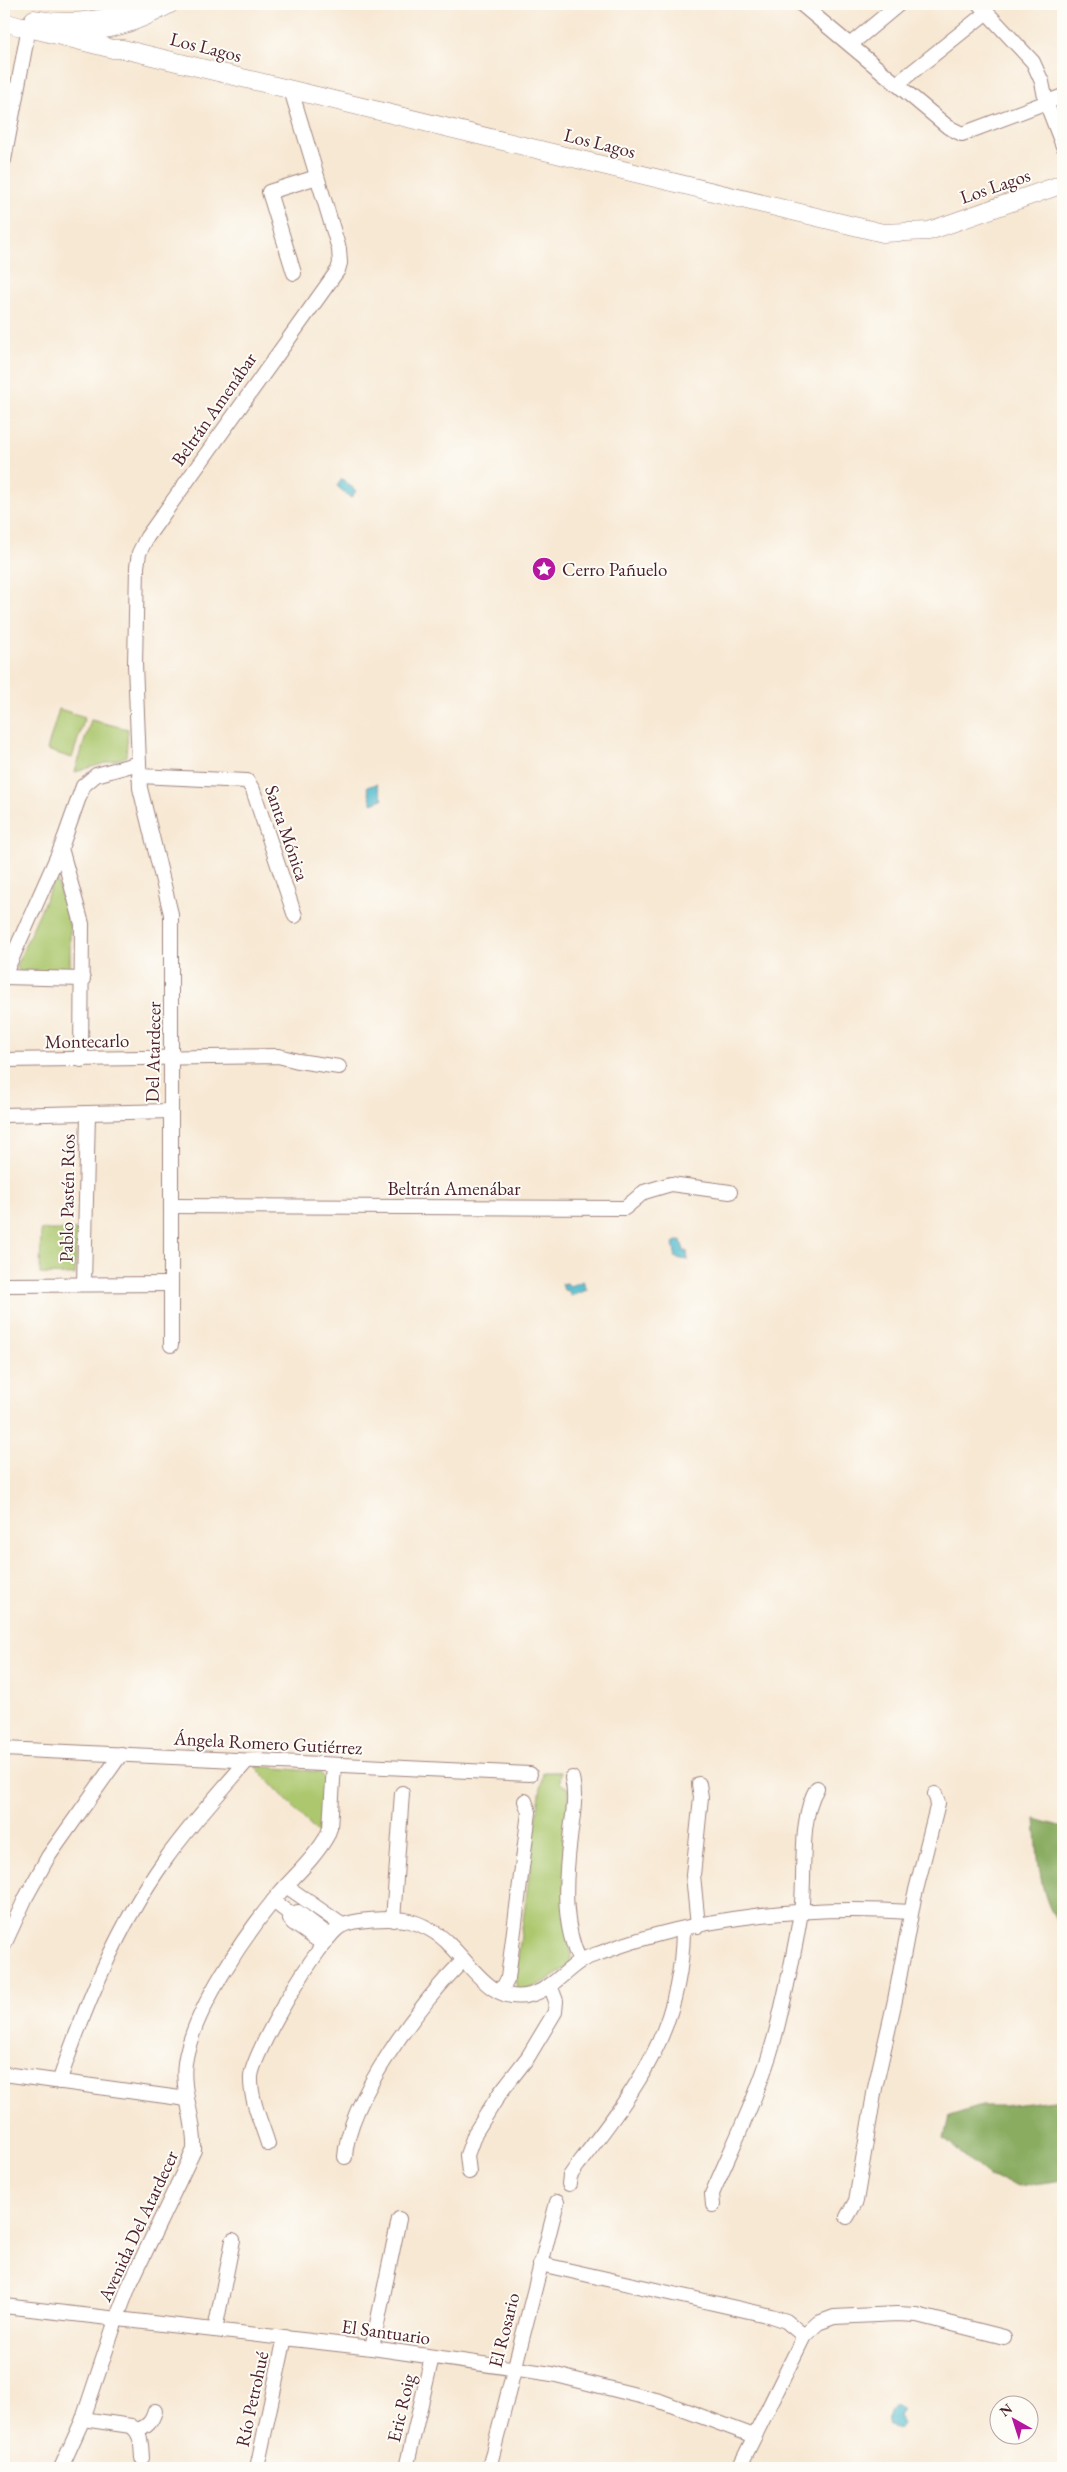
<svg xmlns="http://www.w3.org/2000/svg" width="1067" height="2472" font-family="'EB Garamond',serif">
<style>
.green{fill:#acc76d;stroke:#7b734c}
.forest{fill:#89ac60;stroke:#6a6646}
.water{fill:#51bbcd;stroke:#4e6d7c}
.lines{fill:none;stroke-linecap:round;stroke-linejoin:round}
.minor-casing{stroke:#a0847f;stroke-width:16}
.major-casing{stroke:#a0847f;stroke-width:19}
.minor{stroke:#fff;stroke-width:14}
.major{stroke:#fff;stroke-width:18}
.labels{text-anchor:middle;dominant-baseline:central;stroke-width:4;stroke-linejoin:round;paint-order:stroke}
.street-label{font-size:19px;fill:#4a1f2b;stroke:#fdfcf7}
.poi-label{font-size:19px;fill:#4a1f2b;stroke:#fdfcf7;text-anchor:start}
</style>
<rect width="100%" height="100%" fill="#fdfcf7"/>
<filter id="ink" filterUnits="userSpaceOnUse"><feTurbulence type="fractalNoise" baseFrequency=".02" numOctaves="2"/><feDisplacementMap in="SourceGraphic" scale="10" xChannelSelector="R" yChannelSelector="G"/><feConvolveMatrix kernelMatrix="1 2 1 2 8 2 1 2 1" color-interpolation-filters="sRGB"/></filter>
<filter id="wash" filterUnits="userSpaceOnUse"><feTurbulence type="fractalNoise" baseFrequency=".0096" numOctaves="4" result="noise"/><feDisplacementMap in="SourceGraphic" scale="20" xChannelSelector="R" yChannelSelector="G"/><feGaussianBlur stdDeviation="1.12" result="paint"/><feColorMatrix in="noise" values="0 0 0 0 0 0 0 0 0 0 0 0 0 0 0 0 0 1.4 0 .05"/><feComposite in="paint" operator="in"/></filter>
<g filter="url(#wash)">
<rect width="100%" height="100%" fill="#f7e8d3"/>
<g class="green">
<path d="M59,709L85,717L72,758L47,750Z"/>
<path d="M91,720L128,729L126,757L75,772Z"/>
<path d="M54,880L57,881L70,928V970L65,973H21L16,966Z"/>
<path d="M41,1230H77L75,1275L40,1274Z"/>
<path d="M255,1766L320,1772L325,1780L318,1834Z"/>
<path d="M543,1772H561L560,1783L569,1789L571,1956L570,1964C555,1976 540,1987 522,1990L517,1988L515,1980Z"/>
</g>
<g class="forest">
<path d="M1035,1819L1063,1827V1930C1038,1899 1038,1857 1035,1819Z"/>
<path d="M1063,2099V2180L1019,2186L989,2177L944,2139L949,2116L982,2106H1004Z"/>
</g>
<g class="water">
<path d="M342,479L356,491L351,498L337,486Z"/>
<path d="M377,784L383,799L372,803L367,787Z"/>
<path d="M681,1240L684,1251H687L688,1260L676,1258L673,1243Z"/>
<path d="M583,1281L587,1290L571,1296L569,1291L564,1290L562,1284L567,1283L570,1286Z"/>
<path d="M895,2405L902,2409L898,2417L902,2424L898,2429L889,2426C886,2418 888,2410 895,2405Z"/>
</g>
</g>
<g filter="url(#ink)">
<g class="lines">
<g class="minor-casing">
<g id="minor">
<path d="M801,4L948,127L962,134L1063,96"/>
<path d="M979,4L1033,62L1042,82L1046,102L1063,146"/>
<path d="M851,44L899,4"/>
<path d="M897,84L987,12"/>
<path d="M4,160L30,21"/>
<path d="M294,273L269,192L317,177"/>
<path d="M139,776L247,781L253,790L295,916"/>
<path d="M61,848L82,924L81,1060"/>
<path d="M4,976L61,848L83,786L96,775L139,763"/>
<path d="M4,977L83,979"/>
<path d="M4,1060L278,1056L298,1061L339,1067"/>
<path d="M4,1115L171,1111"/>
<path d="M171,1206L625,1208L644,1192L671,1184L730,1192"/>
<path d="M84,1284L88,1113"/>
<path d="M4,1285L171,1284"/>
<path d="M171,1345V914L140,788L135,664L137,567L139,553L147,537L338,270L340,263L339,249L291,90"/>
<path d="M4,1749L530,1774"/>
<path d="M572,1778C577,1799 572,1819 570,1839C565,1879 562,1925 580,1961"/>
<path d="M286,1886L342,1925"/>
<path d="M273,1901L290,1914V1919L293,1923L323,1944"/>
<path d="M290,1914L298,1912L330,1936"/>
<path d="M393,1920L402,1793"/>
<path d="M698,1926L693,1875L701,1797L699,1784"/>
<path d="M4,1945L26,1897L48,1857L121,1754"/>
<path d="M501,1992L508,1978L529,1812L525,1801"/>
<path d="M4,2074L187,2099"/>
<path d="M59,2082C86,2004 117,1927 165,1860C190,1825 219,1793 247,1761"/>
<path d="M268,2144C262,2124 250,2099 251,2077C253,2052 320,1938 341,1926C354,1919 390,1918 405,1920C421,1923 439,1933 450,1945C472,1966 493,2005 530,1995C550,1990 563,1973 579,1962C586,1957 595,1955 603,1952C699,1916 809,1905 911,1912"/>
<path d="M345,2157C348,2100 422,2000 463,1961"/>
<path d="M469,2172L467,2155L475,2133L500,2093L528,2057L555,2012L556,2001L550,1985"/>
<path d="M569,2184L570,2176L577,2166C636,2089 682,2031 683,1929"/>
<path d="M713,2205L712,2194C736,2138 764,2084 778,2024C787,1987 795,1949 801,1912C806,1876 798,1819 817,1788"/>
<path d="M847,2217L856,2201L875,2088L895,2000L914,1898L938,1803L935,1794"/>
<path d="M540,2264L771,2316L786,2321L804,2336"/>
<path d="M4,2306L372,2348L552,2374L660,2401L754,2436"/>
<path d="M215,2330L233,2240"/>
<path d="M372,2348L399,2219"/>
<path d="M83,2419L131,2426C142,2433 141,2446 142,2458"/>
<path d="M137,2430C148,2427 152,2421 155,2411"/>
<path d="M61,2468L83,2419L116,2320L129,2286L194,2150C196,2120 181,2093 185,2063C192,2012 245,1935 278,1895C294,1876 315,1858 327,1836L330,1828L334,1765"/>
<path d="M257,2468L285,2337"/>
<path d="M406,2468L432,2357"/>
<path d="M489,2468L557,2202"/>
<path d="M739,2468L804,2336L818,2323L834,2317L897,2314L917,2315L1004,2337"/>
</g>
</g>
<g class="major-casing">
<g id="major">
<path d="M34,19C68,26 108,19 141,8"/>
<path d="M4,22L28,29L45,30"/>
<path d="M33,29L113,49H123L883,233L929,231L1063,184"/>
<path d="M71,31C106,34 140,21 170,4"/>
</g>
</g>
<use href="#minor" class="minor"/>
<use href="#major" class="major"/>
</g>
</g>
<defs>
<g id="sight-disc" transform="scale(1.25)"><circle r="9.5" fill="#b5179e" stroke="#fdfcf7"/><path d="M0-6L1.8-2.2L6-1.7L2.9 1.2L3.7 5.4L0 3.3L-3.7 5.4L-2.9 1.2L-6-1.7L-1.8-2.2Z" fill="#fff"/></g>
</defs>
<g fill-rule="evenodd">
<use href="#sight-disc" x="544" y="569"/>
</g>
<g class="labels">
<g class="street-label">
<text transform="translate(206 47) rotate(14)">Los Lagos</text>
<text transform="translate(600 143) rotate(14)">Los Lagos</text>
<text transform="translate(995 186) rotate(-19)">Los Lagos</text>
<text transform="translate(214 409) rotate(-55)">Beltrán Amenábar</text>
<text transform="translate(287 833) rotate(71)">Santa Mónica</text>
<text transform="translate(87 1041) rotate(-1)">Montecarlo</text>
<text transform="translate(153 1052) rotate(-89)">Del Atardecer</text>
<text x="454" y="1188">Beltrán Amenábar</text>
<text transform="translate(67 1198) rotate(-89)">Pablo Pastén Ríos</text>
<text transform="translate(268 1743) rotate(3)">Ángela Romero Gutiérrez</text>
<text transform="translate(138 2226) rotate(-65)">Avenida Del Atardecer</text>
<text transform="translate(504 2330) rotate(-76)">El Rosario</text>
<text transform="translate(386 2332) rotate(8)">El Santuario</text>
<text transform="translate(252 2399) rotate(-78)">Río Petrohué</text>
<text transform="translate(401 2408) rotate(-77)">Eric Roig</text>
</g>
<g class="poi-label">
<text x="562" y="569">Cerro Pañuelo</text>
</g>
</g>
<rect width="1067" height="2472" fill="none" stroke="#fdfcf7" stroke-width="20"/>
<g transform="translate(1014 2420) rotate(321)"><circle r="24" fill="#fdfcf7" stroke="#b5a4a5"/>
<path d="M0-4L9 19L0 12L-9 19Z" fill="#b5179e"/>
<text y="-8" font-size="14" font-weight="bold" text-anchor="middle" fill="#4a1f2b">N</text>
</g>
</svg>
